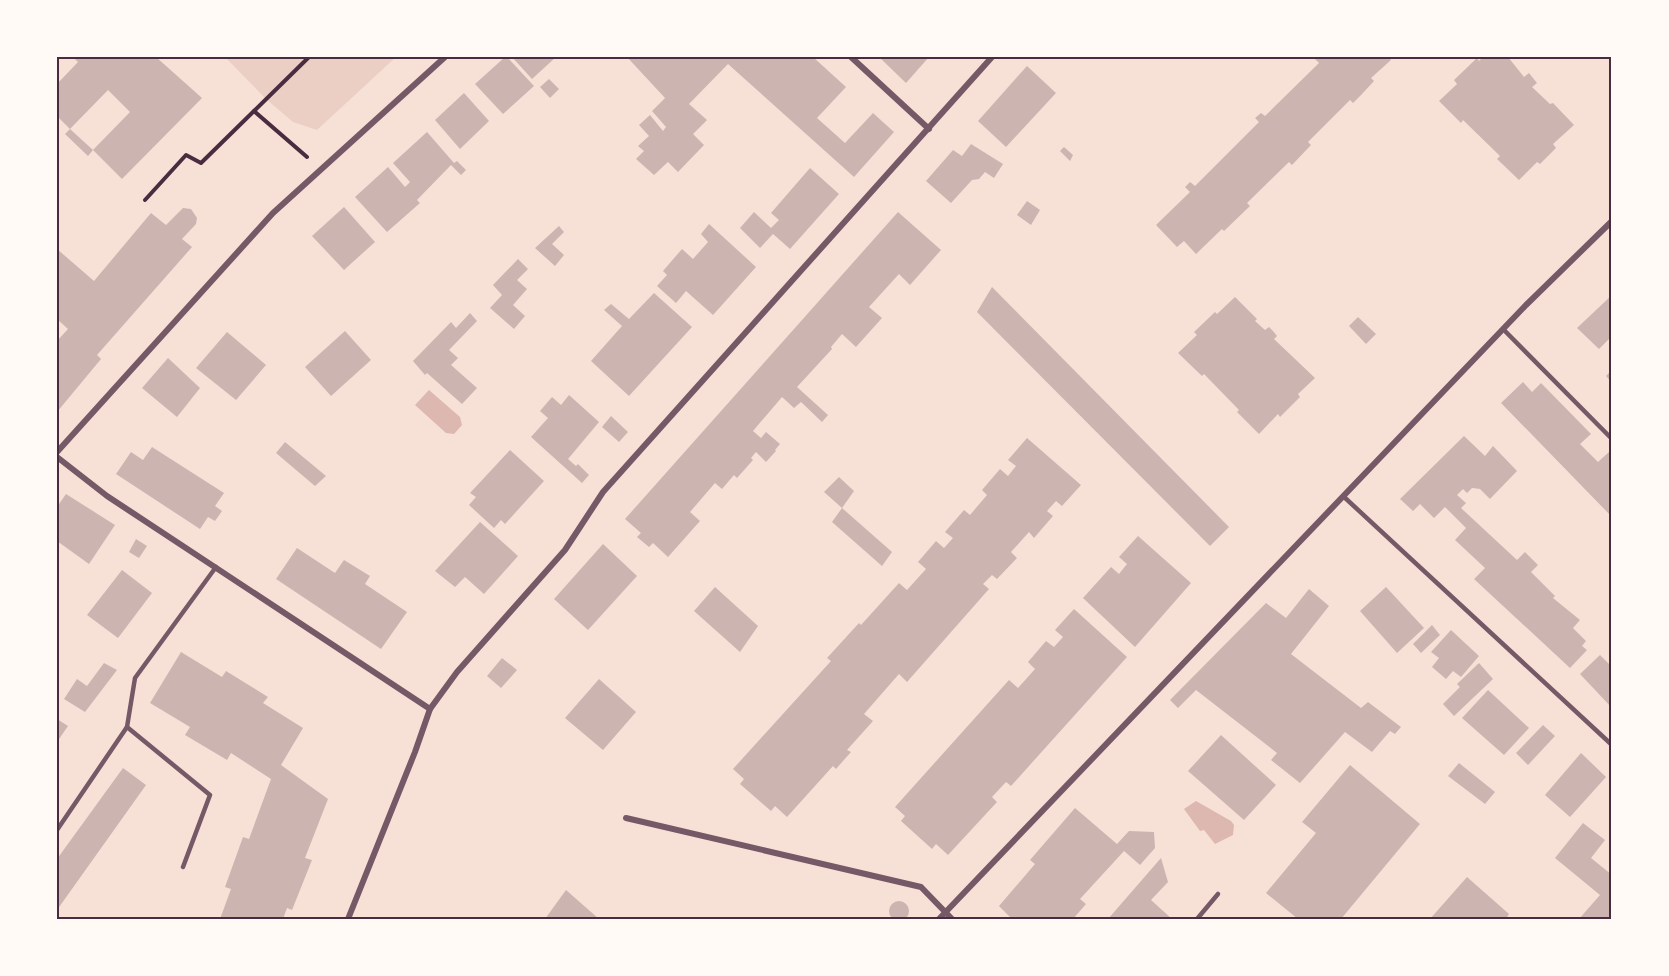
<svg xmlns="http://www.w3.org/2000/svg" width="1669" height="976" font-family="'Varela Round',sans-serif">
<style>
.green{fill:#ebcfc5}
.water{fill:#dcb8b0}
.building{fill:#ccb4b1}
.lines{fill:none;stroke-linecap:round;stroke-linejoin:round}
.path{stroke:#4a2c40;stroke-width:4}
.service{stroke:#755966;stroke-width:4.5}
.minor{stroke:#755966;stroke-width:6}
.neatline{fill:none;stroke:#4a2c40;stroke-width:2}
</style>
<rect width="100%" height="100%" fill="#f7e1d7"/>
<path class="green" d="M225,57H396L317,130L293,122L266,99Z"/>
<g class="water">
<path d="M429,390L460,417L462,425L454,434L446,433L415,405Z"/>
<path d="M1196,801L1231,821L1234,825L1233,835L1215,844L1204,830L1200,831L1184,809Z"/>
</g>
<g class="building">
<path d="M73,57H156L202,98L122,179L93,150L88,156L65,134L70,129L93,150L130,112L108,90L70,129L57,116V84L78,62Z"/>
<path d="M505,57H507L534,86L503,114L475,84Z"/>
<path d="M512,57H556L532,79Z"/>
<path d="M627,57H813L846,87L817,118L845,143L873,113L894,132L854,177L728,64L689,104L707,120L693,134L704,145L678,172L668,162L654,175L636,159L644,151L638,146L649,136L639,125L650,115L663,131L666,127L652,111L665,98Z"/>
<path d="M879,57H929L906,83Z"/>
<path d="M1316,57H1388L1391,60L1371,78L1374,81L1362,94L1353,103L1350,100L1308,142L1311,145L1292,165L1289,162L1247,203L1250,206L1224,231L1222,229L1196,254L1184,241L1177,247L1156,225L1190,192L1185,187L1190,182L1195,186L1259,122L1255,118L1261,113L1265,116L1319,63L1315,59Z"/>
<path d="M1483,57H1508L1524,77L1529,73L1537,83L1532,87L1550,104L1553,103L1574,125L1553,144L1556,148L1540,164L1537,162L1519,180L1497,159L1500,156L1463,120L1461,123L1439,101L1457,84L1454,80L1477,58L1479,61Z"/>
<path d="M1027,66L1056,93L1006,147L978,121Z"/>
<path d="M549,79L559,89L550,98L540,87Z"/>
<path d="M464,93L489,121L460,149L435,120Z"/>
<path d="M427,132L454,163L457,161L466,170L461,175L451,165L417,200L420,203L387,232L355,197L388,167L405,187L410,182L393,163Z"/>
<path d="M971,144L1003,164L994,178L985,172L979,179L972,180L951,203L926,181L953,150L962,156Z"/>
<path d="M1064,147L1073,155L1070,161L1060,151Z"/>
<path d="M810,168L839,194L790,249L773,234L760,248L740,228L754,212L771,228L779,220L771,213Z"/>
<path d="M1027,201L1040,210L1031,225L1017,215Z"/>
<path d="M344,207L375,242L344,270L312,236Z"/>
<path d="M183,208L191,209L197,218L196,224L182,239L192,247L97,355L101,359L57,412V341L68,329L57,319V249L94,281L151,213L166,225Z"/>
<path d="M898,212L941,250L910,285L899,274L869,307L882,318L856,347L842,334L831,347L832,349L797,387L828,415L822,422L801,402L794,408L782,397L753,431L761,438L766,432L780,444L775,450L776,451L766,462L756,452L751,458L753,460L737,478L734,475L722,489L715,483L690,512L700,521L668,557L653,543L649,547L637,537L641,533L625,519Z"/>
<path d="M709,224L756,267L713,315L686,291L676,303L657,286L667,275L663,271L682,249L693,259L708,242L701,234Z"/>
<path d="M559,226L564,232L552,244L564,255L555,266L535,248Z"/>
<path d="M518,259L528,269L517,280L527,289L513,305L525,316L514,329L490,308L502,295L493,285Z"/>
<path d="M992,287L1229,527L1210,546L977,312Z"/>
<path d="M654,293L692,327L629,396L591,361L622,326L604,310L611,304L629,319Z"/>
<path d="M1612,295V336L1599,349L1577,328Z"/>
<path d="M1235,297L1257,319L1255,321L1265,330L1269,327L1273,331L1277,336L1274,339L1315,378L1298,394L1300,397L1280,417L1278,414L1259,434L1237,412L1239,410L1204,374L1202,376L1178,353L1197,335L1194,332L1215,312L1217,314Z"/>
<path d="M470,313L477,321L449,350L458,358L451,365L477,388L462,404L427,373L425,375L413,361L451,322L456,328Z"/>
<path d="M1358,317L1376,334L1366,344L1349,326Z"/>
<path d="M345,331L371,360L331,396L305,367Z"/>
<path d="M227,332L266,365L236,400L196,368Z"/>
<path d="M168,358L200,388L177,417L142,388Z"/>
<path d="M1612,370V383L1606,376Z"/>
<path d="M1523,382L1532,392L1541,383L1591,434L1580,444L1598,462L1609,452L1612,455V517L1501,403Z"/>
<path d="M569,395L599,422L568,459L576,466L578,464L589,475L582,483L531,437L548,418L540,411L552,397L561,405Z"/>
<path d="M611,416L628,432L619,442L602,427Z"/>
<path d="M1464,436L1485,456L1493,446L1517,471L1490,499L1480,489L1472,488L1467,493L1463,489L1457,495L1466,503L1461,508L1517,560L1525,552L1538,565L1531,572L1555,596L1553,598L1580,620L1573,628L1586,641L1582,646L1587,650L1570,668L1474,579L1485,568L1455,540L1466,528L1445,507L1434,518L1420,504L1413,511L1400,499Z"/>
<path d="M1027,438L1081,485L1062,506L1056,501L1047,511L1053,516L1034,538L1029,532L1011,552L1017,558L997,579L992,575L983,584L989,589L907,682L899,674L864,714L873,721L847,750L851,752L836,769L833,766L787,817L775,806L771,811L740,784L744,779L733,769L831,661L827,658L859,623L861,625L899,583L907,590L926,569L918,562L936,541L944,548L953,538L945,532L964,510L970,515L987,495L982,490L1000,469L1008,476L1016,466L1008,460Z"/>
<path d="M285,442L326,476L315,486L276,453Z"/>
<path d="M152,447L224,493L215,506L222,511L215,521L208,517L200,529L116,474L131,452L143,460Z"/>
<path d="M510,450L544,481L505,524L501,520L494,528L469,505L476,497L470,493Z"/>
<path d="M839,477L854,491L842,508L824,492Z"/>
<path d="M66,494L115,525L89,564L57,541V507Z"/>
<path d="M842,508L892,552L882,566L832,522Z"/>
<path d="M480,522L518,556L484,594L465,577L455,587L435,571Z"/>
<path d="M1138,536L1191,583L1135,647L1083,598L1111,567L1119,574L1127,564L1119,557Z"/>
<path d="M136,539L147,546L139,558L129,552Z"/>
<path d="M603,544L637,576L588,630L554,599Z"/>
<path d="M297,548L335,573L344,560L370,576L365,584L407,612L381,649L276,579Z"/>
<path d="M122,570L152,593L118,638L87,615Z"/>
<path d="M715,587L758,626L740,652L694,611Z"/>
<path d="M1386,587L1424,628L1397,653L1360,611Z"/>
<path d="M1309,589L1329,606L1291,654L1361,708L1368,702L1401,727L1395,734L1390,731L1372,752L1345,732L1300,783L1271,760L1277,753L1196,690L1178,708L1170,700L1266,603L1286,618Z"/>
<path d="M1074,609L1127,657L1011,786L1006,782L992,797L997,802L948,855L936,844L932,849L901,821L905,816L895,807L1009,680L1018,688L1035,669L1028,662L1046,641L1054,647L1063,637L1055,630Z"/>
<path d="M1432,625L1440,635L1421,653L1413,644Z"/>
<path d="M1451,630L1479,656L1461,677L1453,671L1446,679L1432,667L1439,658L1431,652Z"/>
<path d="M181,652L222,677L226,671L268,697L263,703L303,728L281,765L328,799L305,858L312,860L292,910L287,908L283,919H220L231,889L225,887L243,837L249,839L271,779L231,753L227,760L185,735L190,727L150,703Z"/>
<path d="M1600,655L1610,665L1612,663V708L1580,674Z"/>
<path d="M502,658L517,670L501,688L487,676Z"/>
<path d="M104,663L117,670L85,712L64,699L77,679L87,686Z"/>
<path d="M1479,663L1493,679L1454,716L1443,704L1460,687L1457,684Z"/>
<path d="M599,679L636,712L603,750L565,718Z"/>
<path d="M1488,690L1529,728L1504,755L1462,718Z"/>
<path d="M57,719L68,726L57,742Z"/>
<path d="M1543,725L1555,736L1528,765L1516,753Z"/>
<path d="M1221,735L1276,785L1244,820L1188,771Z"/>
<path d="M1581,753L1606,777L1570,817L1545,795Z"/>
<path d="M1459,763L1495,792L1485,804L1448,776Z"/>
<path d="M1350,765L1420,824L1341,919H1298L1266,893L1316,833L1302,822Z"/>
<path d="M123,768L146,785L57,910V859Z"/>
<path d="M1075,808L1117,844L1129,831L1154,832L1155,848L1140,865L1124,851L1080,899L1086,904L1073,919H1012L999,906L1035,864L1030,860Z"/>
<path d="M1583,823L1605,840L1591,858L1612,875V919H1579L1600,895L1555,858Z"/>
<path d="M1161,858L1168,882L1151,900L1172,919H1108Z"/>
<path d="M1467,877L1509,914L1506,919H1430Z"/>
<path d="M566,890L599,919H545Z"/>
<circle cx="899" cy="911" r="10"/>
</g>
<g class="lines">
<g class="path">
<path d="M307,157L254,111L309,57"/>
<path d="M145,200L186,155L201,163L254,111"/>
</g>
<g class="service">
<path d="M1503,329L1612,439"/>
<path d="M1343,496L1612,745"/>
<path d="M127,727L210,795L183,867"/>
<path d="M57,830L127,727L135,678L216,567"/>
<path d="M1197,919L1218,894"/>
</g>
<g class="minor">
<path d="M851,57L929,129"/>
<path d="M57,452L273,213L445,57"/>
<path d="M57,457L107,496L430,709"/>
<path d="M626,818L921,887L952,919"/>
<path d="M348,919L415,752L430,709L457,672L565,550L603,492L992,57"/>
<path d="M939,919L1526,305L1612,221"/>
</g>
</g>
<rect width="1669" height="976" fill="none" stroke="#fffaf5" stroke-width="117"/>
<rect x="58" y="58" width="1552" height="860" class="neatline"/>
</svg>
